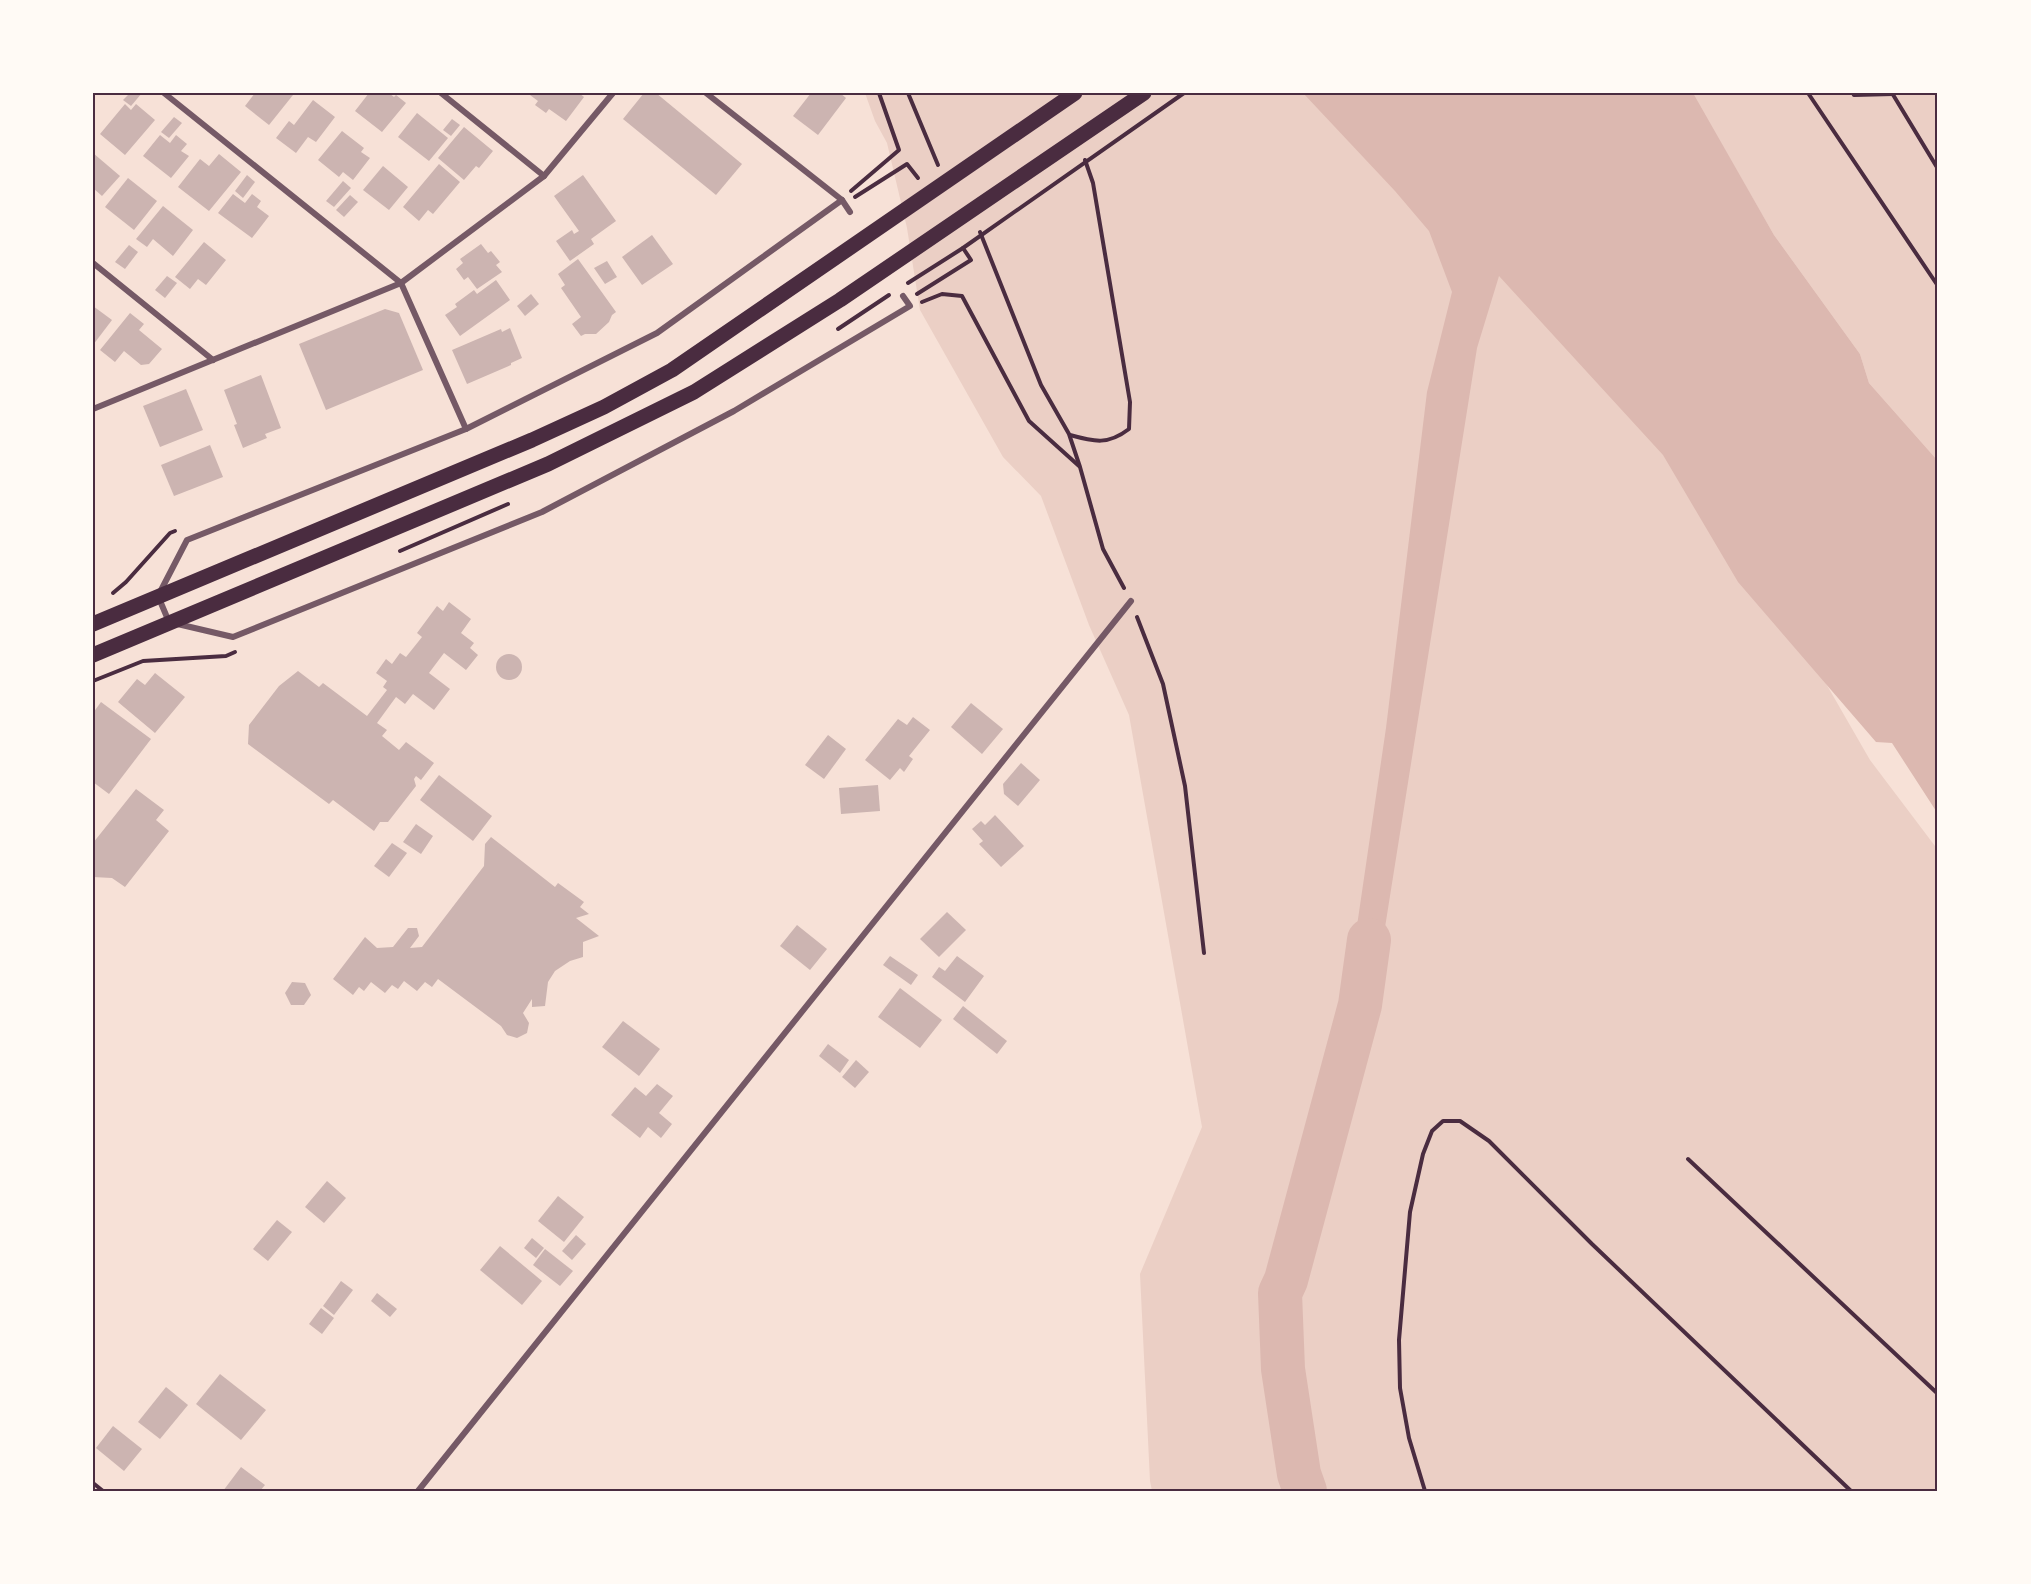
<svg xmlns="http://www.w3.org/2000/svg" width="2031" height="1584" font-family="'Noto Sans',sans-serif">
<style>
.green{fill:#ebcfc5}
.water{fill:#dcb8b0}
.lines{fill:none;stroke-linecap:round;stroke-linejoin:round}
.river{stroke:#dcb8b0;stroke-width:44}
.building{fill:#ccb4b1}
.path{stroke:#4a2c40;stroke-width:4}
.minor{stroke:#755966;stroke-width:6}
.primary{stroke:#4a2c40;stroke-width:15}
.neatline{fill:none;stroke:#4a2c40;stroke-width:2}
</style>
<rect width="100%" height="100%" fill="#f7e1d7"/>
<g class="green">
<path d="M865,93H1516L1649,376L1870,760L1938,850V1491H1152L1150,1481L1140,1274L1202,1127L1129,715L1089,625L1041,496L1003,457L920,310L907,228L887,143L875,121Z"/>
<path d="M1692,93H1938V461L1869,383L1860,354L1774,235Z"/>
</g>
<path class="water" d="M1303,93H1693L1774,235L1860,354L1869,383L1938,461V814L1892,743L1876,742L1738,582L1663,455L1499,276L1477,348L1373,1003L1347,994L1386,728L1427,392L1452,292L1429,231L1395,191Z"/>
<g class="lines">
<path class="river" d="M1305,1491L1299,1474L1283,1369L1280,1293L1286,1280L1360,1005L1369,940"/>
</g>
<g class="building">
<path d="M130,93H142L131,106L123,100Z"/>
<path d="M255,93H290L293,95L269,125L245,106Z"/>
<path d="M369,93H389L394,97L396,95L406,103L382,132L355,111Z"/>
<path d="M531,93H579L584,97L566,121L549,109L546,113L535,105L538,101L530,95Z"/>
<path d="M644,93H656L742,164L716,195L623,119Z"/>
<path d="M811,93H840L846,98L818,135L793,116Z"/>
<path d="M313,100L335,117L316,142L308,137L296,153L276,138L289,121L294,125Z"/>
<path d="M125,104L131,110L136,104L155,120L125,155L100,134Z"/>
<path d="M417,113L448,138L429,161L398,137Z"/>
<path d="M174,117L182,123L169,138L161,132Z"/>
<path d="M452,119L460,125L451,136L443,130Z"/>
<path d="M464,127L493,151L479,168L476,166L464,180L438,158Z"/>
<path d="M342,131L364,148L361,152L370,158L353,180L343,172L339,177L318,160Z"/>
<path d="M160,135L170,143L176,135L187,144L181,151L189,156L171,178L143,156Z"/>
<path d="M93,153L120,176L102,196L93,188Z"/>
<path d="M219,154L241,172L209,211L178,187L200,159L209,166Z"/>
<path d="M439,164L460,182L433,214L428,210L419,221L403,207Z"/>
<path d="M383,166L408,187L389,210L363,190Z"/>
<path d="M247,175L255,182L243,198L235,191Z"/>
<path d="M583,175L616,221L591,239L594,244L570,261L556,241L572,230L574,234L579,231L554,196Z"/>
<path d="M128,178L157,201L134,230L105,207Z"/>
<path d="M343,181L351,188L334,207L326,201Z"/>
<path d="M233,194L245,203L252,194L261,201L257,207L269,216L252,238L218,213Z"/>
<path d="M350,195L358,202L344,217L336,210Z"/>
<path d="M163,206L193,230L173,256L153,239L147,247L136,239Z"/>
<path d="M652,235L673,264L642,285L622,257Z"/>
<path d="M204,242L226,260L206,285L198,279L190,289L175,277Z"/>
<path d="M481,244L488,253L491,251L500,262L496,265L502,272L477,289L468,277L464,280L456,269L463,263L460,259Z"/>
<path d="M129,245L138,252L125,269L115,262Z"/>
<path d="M578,259L616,312L612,315L609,322L596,334H585L581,336L572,324L581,317L561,288L565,285L558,274Z"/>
<path d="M607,261L617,277L605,284L594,268Z"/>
<path d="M167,276L177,283L165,298L155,290Z"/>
<path d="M496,280L510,300L460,336L445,315L457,307L455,304L474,290L477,294Z"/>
<path d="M531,294L539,304L525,316L517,306Z"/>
<path d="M93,306L112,320L93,345Z"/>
<path d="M385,309L399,313L423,370L326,410L299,344Z"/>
<path d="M130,313L144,324L139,330L162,349L149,364L141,365L124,351L115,362L100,350Z"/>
<path d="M510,328L522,358L511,363V365L467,384L452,350L501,329L502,332Z"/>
<path d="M261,375L281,428L265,434L267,438L243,448L234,425L237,424L224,390Z"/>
<path d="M186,389L203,430L160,447L143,406Z"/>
<path d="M210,445L223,477L174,496L161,465Z"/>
<path d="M449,602L471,619L461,633L474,643L470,648L478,655L466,670L444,653L429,673L450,689L434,710L413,694L405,704L396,697L377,723L387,730L382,736L399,750L406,742L434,763L421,780L416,776L414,779L416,786L388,822H380L374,831L333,800L329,804L248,744L249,725L279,686L298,671L319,687L323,683L367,716L387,690L383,687L387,681L376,673L386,659L392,664L400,653L406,657L422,637L417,633L437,606L443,611Z"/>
<circle cx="509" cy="667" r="13"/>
<path d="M155,673L185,697L155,733L118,702L137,679L145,685Z"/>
<path d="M101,702L151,739L109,794L93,782V713Z"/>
<path d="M971,703L1003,729L982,754L951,727Z"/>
<path d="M913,717L930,730L909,756L913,759L904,772L900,768L890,780L865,760L898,719L907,725Z"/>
<path d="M828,735L846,749L824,779L805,765Z"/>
<path d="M1021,763L1040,780L1018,806L1004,794L1003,784Z"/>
<path d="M439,775L492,816L473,841L420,800Z"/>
<path d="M878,785L880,811L841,814L839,788Z"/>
<path d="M136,789L164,810L156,820L169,831L125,887L112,878L93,877V843Z"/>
<path d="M995,815L1024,846L1001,867L979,844L983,841L972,829L981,821L985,825Z"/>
<path d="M416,824L433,836L421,854L403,842Z"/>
<path d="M491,837L555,887L558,883L584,902L580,907L589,914L576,918L599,936L583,942V957L570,961L555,971L548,982L545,1006L532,1007V999L523,1013L529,1023L527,1033L517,1038L507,1035L501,1026L438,979L432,987L425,982L417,991L404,981L398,989L392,985L385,993L371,982L364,991L359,987L353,995L333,979L365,937L377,948L393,947L408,928H417L419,936L410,948L422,947L484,866L485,844Z"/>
<path d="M392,843L407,853L389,877L374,866Z"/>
<path d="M947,912L966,930L939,957L920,939Z"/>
<path d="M797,925L827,949L810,970L780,946Z"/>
<path d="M890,956L918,975L911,985L883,965Z"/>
<path d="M957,956L984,976L965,1002L932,977L939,967L945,971Z"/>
<path d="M292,982L305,983L311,995L304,1005H291L285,993Z"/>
<path d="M900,988L942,1020L920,1048L878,1017Z"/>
<path d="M963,1006L1007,1041L997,1054L953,1019Z"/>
<path d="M623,1021L660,1049L639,1076L602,1047Z"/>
<path d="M828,1044L849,1060L840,1073L819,1056Z"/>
<path d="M856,1060L869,1072L855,1088L842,1077Z"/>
<path d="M657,1084L673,1096L659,1113L672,1124L661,1138L648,1127L640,1138L611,1115L635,1087L646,1096Z"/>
<path d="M327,1181L346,1198L324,1223L305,1207Z"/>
<path d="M558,1196L584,1217L564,1242L538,1221Z"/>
<path d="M277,1220L292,1232L268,1261L253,1249Z"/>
<path d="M576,1235L586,1244L572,1260L562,1251Z"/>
<path d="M532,1238L544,1248L536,1258L524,1248Z"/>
<path d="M500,1246L542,1281L522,1305L480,1270Z"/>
<path d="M545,1249L573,1271L560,1286L533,1265Z"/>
<path d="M341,1281L353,1290L334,1315L323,1306Z"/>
<path d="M377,1293L397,1309L390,1317L371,1301Z"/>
<path d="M321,1308L334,1318L322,1334L309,1324Z"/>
<path d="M220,1374L266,1410L241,1440L196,1404Z"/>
<path d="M166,1387L188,1405L160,1439L138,1422Z"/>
<path d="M113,1426L142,1449L124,1471L96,1448Z"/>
<path d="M241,1467L265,1485L260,1491H223Z"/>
</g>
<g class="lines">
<g class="path">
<path d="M908,93L938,165"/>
<path d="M1808,93L1938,286"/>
<path d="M1853,93L1854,95L1893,94"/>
<path d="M1892,93L1938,169"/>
<path d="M851,191L899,150L879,93"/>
<path d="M855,197L907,164L918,178"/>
<path d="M980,232L1041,385L1069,434L1080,467L1103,549L1124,588"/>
<path d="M908,283L963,248L1184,93"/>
<path d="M917,294L971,260L963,248"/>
<path d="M922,302L942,294L962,296L1029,421L1079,466"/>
<path d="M838,329L889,295"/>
<path d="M1070,435C1095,442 1108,445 1129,429L1130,402L1093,183L1085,160"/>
<path d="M400,551L508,504"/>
<path d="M113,593L126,582L170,533L175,531"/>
<path d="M1137,617L1163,684L1185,786L1204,953"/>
<path d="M93,681L143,661L226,656L235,652"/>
<path d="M1688,1159L1938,1394"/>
<path d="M93,1483L103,1491"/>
<path d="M1425,1491L1409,1438L1400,1388L1399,1340L1410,1212L1423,1154L1432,1131L1443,1121H1460L1489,1141L1592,1244L1851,1491"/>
</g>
<g class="minor">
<path d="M164,93L401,283L466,429"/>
<path d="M441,93L544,176"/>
<path d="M706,93L842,200"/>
<path d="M850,212L842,200L657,333L466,429L187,540L158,596L169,622L233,637L542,512L734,411L910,306L903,296"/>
<path d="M93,263L213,360"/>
<path d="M93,409L401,283L544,176L613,93"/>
<path d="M418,1491L1131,601"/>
</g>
<g class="primary">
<path d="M93,624L532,440L604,407L672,370L1075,93"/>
<path d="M93,655L548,464L694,392L840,300L1144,93"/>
</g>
</g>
<rect width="2031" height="1584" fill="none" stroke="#fffaf5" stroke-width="189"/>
<rect x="94" y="94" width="1842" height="1396" class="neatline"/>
</svg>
